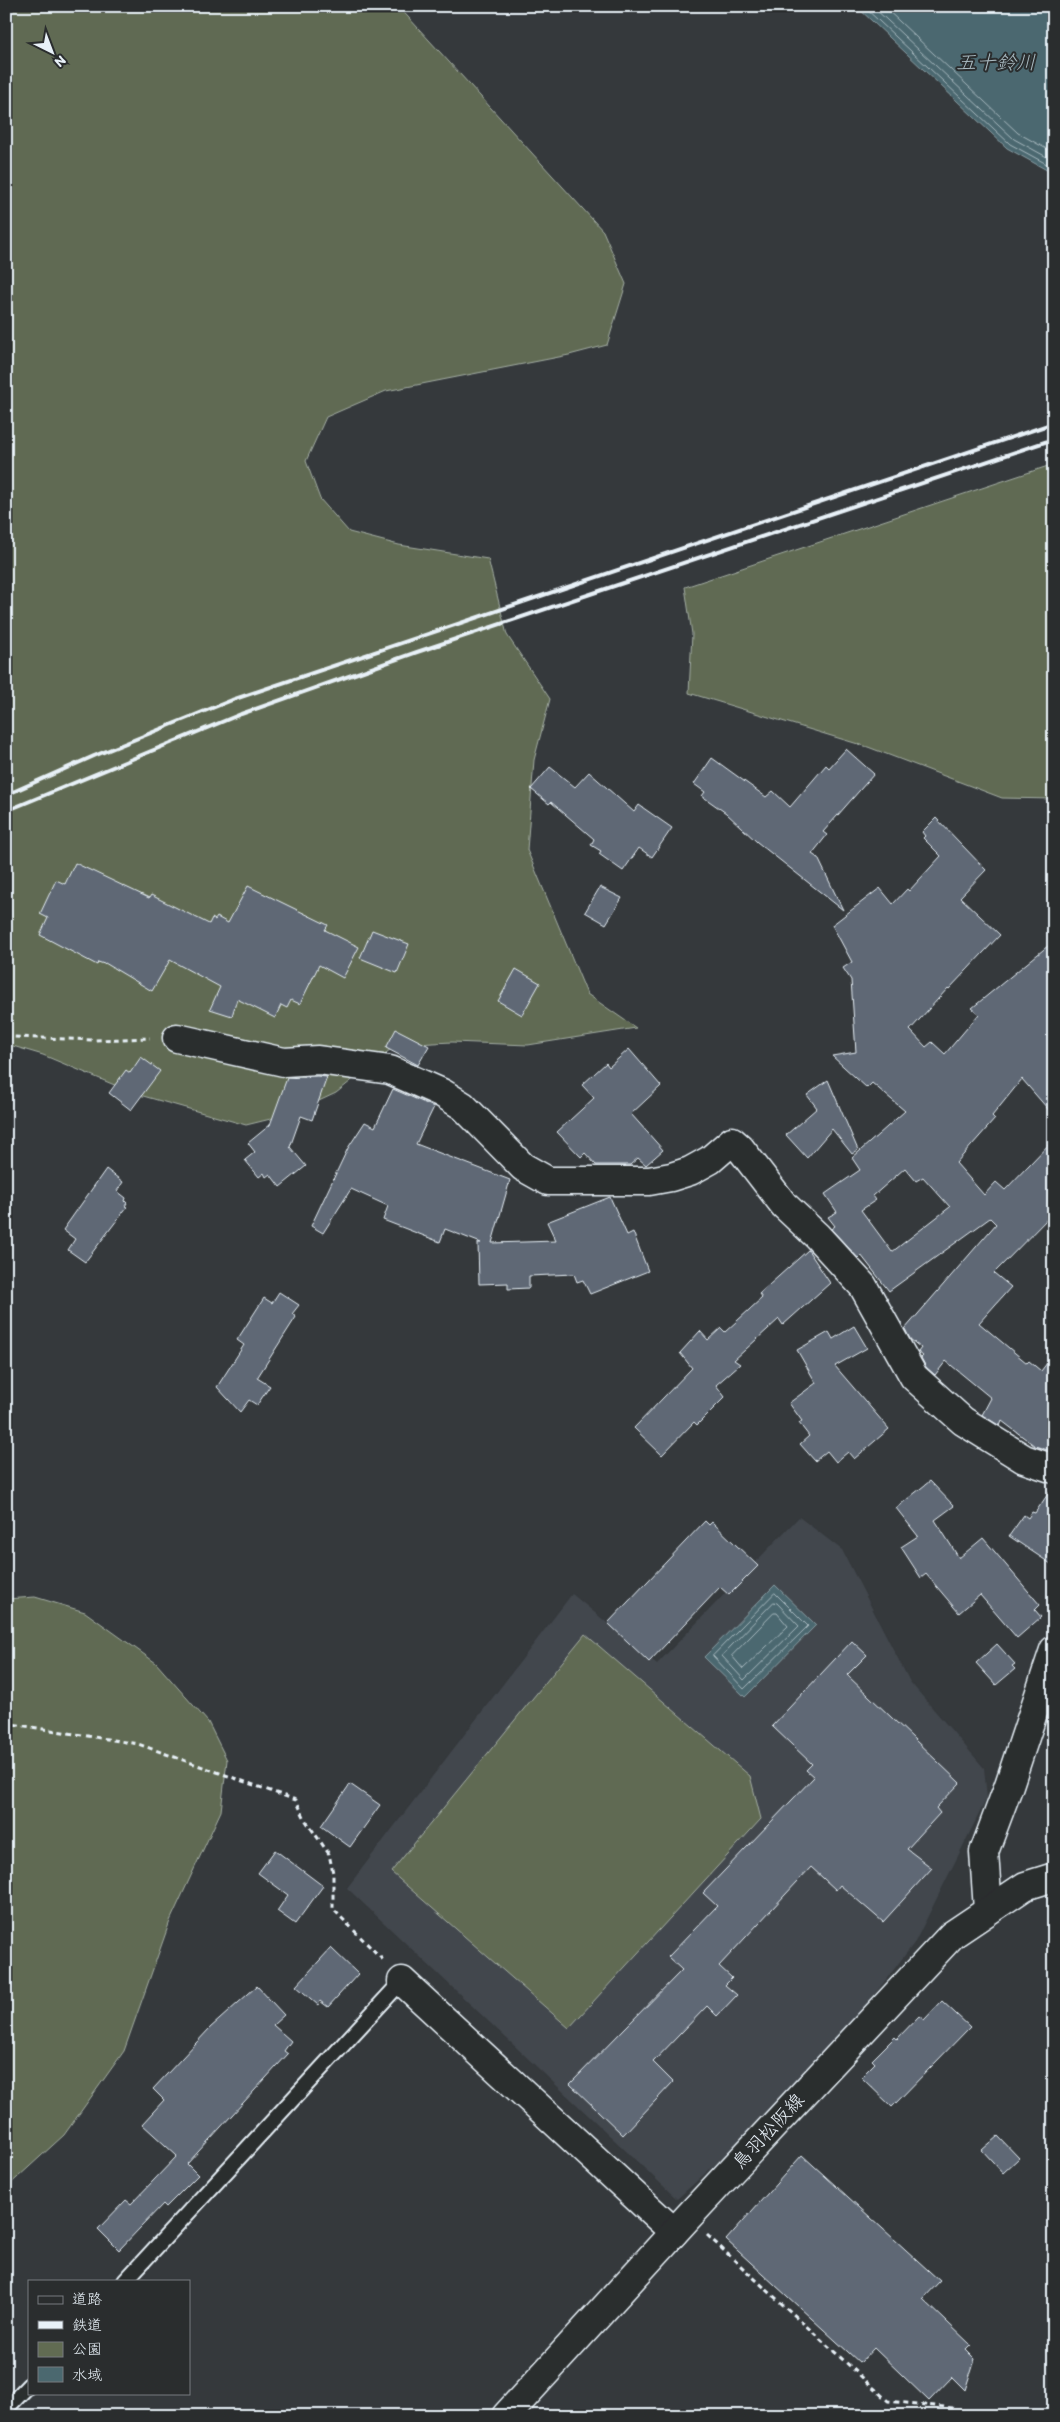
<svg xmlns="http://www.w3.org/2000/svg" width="1060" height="2422" font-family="Itim,'Klee One',sans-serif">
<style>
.built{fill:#42474d}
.green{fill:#616b52;stroke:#a4aea5}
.water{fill:#4b686f;stroke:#8a9fa6}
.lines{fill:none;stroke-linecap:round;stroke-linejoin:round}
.shore{stroke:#a9bac1;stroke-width:1}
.building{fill:#5f6875;stroke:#e8f1f8;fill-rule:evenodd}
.lane-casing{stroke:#e8f1f8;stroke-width:18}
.street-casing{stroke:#e8f1f8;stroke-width:31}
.primary-casing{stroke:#e8f1f8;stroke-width:31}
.path{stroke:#e8f1f8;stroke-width:3;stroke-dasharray:5 4;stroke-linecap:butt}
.lane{stroke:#2a2d2e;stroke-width:14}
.street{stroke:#2a2d2e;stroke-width:28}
.primary{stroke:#2a2d2e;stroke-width:28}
.rail{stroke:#e8f1f8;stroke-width:4}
.labels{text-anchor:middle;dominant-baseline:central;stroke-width:4;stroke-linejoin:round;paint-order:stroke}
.street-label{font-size:19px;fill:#e8f1f8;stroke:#2a2d2e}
.water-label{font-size:20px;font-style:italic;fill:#a9bac1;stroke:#2a2d2e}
</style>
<rect width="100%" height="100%" fill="#35393c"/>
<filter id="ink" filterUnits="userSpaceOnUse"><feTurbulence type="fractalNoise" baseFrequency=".02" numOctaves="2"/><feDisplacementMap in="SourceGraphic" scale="10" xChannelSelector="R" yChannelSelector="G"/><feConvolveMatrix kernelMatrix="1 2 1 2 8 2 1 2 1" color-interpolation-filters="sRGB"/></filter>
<g filter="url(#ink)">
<path class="built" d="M799,1517L842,1550L910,1682L984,1768L987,1798L915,1942L810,2078L677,2199L347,1888L572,1594L657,1664Z"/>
<g class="green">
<path d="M6,6H398L603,231L626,284L607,345L569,355L386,391L326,417L306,461L320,499L349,532L399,545L488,559L507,635L550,699L534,760L527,850L587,994L636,1028L528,1045L452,1042L396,1045L336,1093L291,1114L246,1125L136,1094L43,1055L6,1044Z"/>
<path d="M1054,464V799L1002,798L868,747L689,693L692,634L685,587Z"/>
<path d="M35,1597L85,1612L156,1663L208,1722L227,1760L221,1811L170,1921L124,2051L64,2135L6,2188V1599Z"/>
<path d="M585,1634L750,1776L761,1819L569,2028L391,1872Z"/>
</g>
<g class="water">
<path d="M856,6H1054V174L1007,148Z"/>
<path d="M775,1585L816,1625L745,1697L704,1657Z"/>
</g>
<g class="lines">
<g class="shore">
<path d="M863,6L1010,144L1054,168"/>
<path d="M872,6L1014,139L1054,161"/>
<path d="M883,6L1018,133L1054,153"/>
<path d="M775,1593L808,1626L744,1689L713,1656Z"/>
<path d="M774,1602L777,1603L799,1626L744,1680L722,1656Z"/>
<path d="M774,1613H777L788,1626L743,1669L732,1656Z"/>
</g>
</g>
<g class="building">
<path d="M846,749L874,774L823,832L827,835L812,854L818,858L843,910L757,842L726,813L702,796L705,792L694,784L712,758L766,797L773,791L790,807L826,765L829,768Z"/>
<path d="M550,767L575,787L589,772L634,812L639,805L672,828L652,857L639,848L623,871L599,854L601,851L591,845L594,839L551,802L549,804L531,789Z"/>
<path d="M936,818L986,870L960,897L1000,935L949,989L948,988L910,1030L926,1047L932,1042L945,1054L979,1014L972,1008L1054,941V1116L1022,1079L992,1116L995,1119L956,1163L984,1195L996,1182L1005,1190L1054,1139V1212L994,1273L1011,1287L979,1323L1027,1363L1029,1361L1041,1371L1054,1354V1452L1035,1446L1002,1421L1000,1426L982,1415L991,1398L946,1361L935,1375L926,1367L921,1358L923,1356L918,1352L921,1348L910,1339L905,1329L996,1224L990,1218L889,1291L861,1255L858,1258L831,1229L835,1226L828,1217L837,1212L825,1194L860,1170L852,1158L905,1111L872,1083L867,1088L832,1056L856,1052L851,980L843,968L852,962L832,925L880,888L893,904L907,889L909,891L941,856L923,838L925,836L922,832ZM905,1168L916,1181L923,1177L950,1207L892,1252L861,1210L876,1200L873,1196Z"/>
<path d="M75,863L149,898L151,895L209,924L212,918L215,920L217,917L228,923L248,886L328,925L325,930L359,947L343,978L319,965L300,1004L291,1000L287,1008L281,1005L275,1018L237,999L232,1016L210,1009L220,987L170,960L152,991L105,963L104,964L98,962L97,965L40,935L48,918L40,914L56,880L65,884Z"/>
<path d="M600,887L622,898L606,924L585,912Z"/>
<path d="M372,930L409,944L397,973L360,958Z"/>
<path d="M516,969L540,983L522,1015L498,1001Z"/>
<path d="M396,1029L429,1046L418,1065L386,1048Z"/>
<path d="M629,1049L661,1086L631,1114L663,1150L646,1165L638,1158L630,1165H596L585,1153L581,1157L557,1132L594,1098L582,1085L606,1063L609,1067Z"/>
<path d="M141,1057L160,1071L131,1110L109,1093L126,1070L130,1073Z"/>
<path d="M317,1076L327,1077L312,1120L301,1116L290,1147L306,1166L280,1187L270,1174L266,1177L264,1173L259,1177L245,1160L255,1152L248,1143L270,1125L287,1078Z"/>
<path d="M828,1080L858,1150L852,1154L832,1129L807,1158L786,1135L817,1108L807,1095Z"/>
<path d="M393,1089L434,1107L416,1144L510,1180L492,1243L556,1241L547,1222L610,1197L627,1235L633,1232L648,1271L590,1294L583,1280L577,1282L574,1274L529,1276V1288L508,1289V1283L479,1284L478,1243H481L445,1229L440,1242L383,1220L388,1206L351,1189L323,1233L311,1226L348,1148L365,1122L375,1127Z"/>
<path d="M106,1169L123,1182L117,1191L126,1198L125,1201L127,1203L125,1206L127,1207L85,1262L68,1250L75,1239L63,1230Z"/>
<path d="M808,1250L830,1283L783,1325L779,1319L734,1360L740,1364L716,1385L725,1397L697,1425L694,1422L662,1455L634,1428L692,1368L680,1353L700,1331L708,1340L721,1328L725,1332L762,1298L759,1294Z"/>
<path d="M279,1292L299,1305L292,1314L296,1317L257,1378L270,1386L257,1405L249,1400L240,1412L217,1387L244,1345L237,1340L264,1298L272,1303Z"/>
<path d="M854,1326L867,1348L835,1366L889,1429L854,1459L848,1452L836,1462L827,1451L815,1461L800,1444L809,1436L799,1423L802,1421L789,1403L816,1383L797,1350L829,1332L833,1339Z"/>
<path d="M930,1481L954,1506L935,1520L959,1558L983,1538L1040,1605L1035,1610L1041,1617L1017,1638L980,1595L959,1613L926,1574L921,1578L901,1547L918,1536L896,1508Z"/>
<path d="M1054,1485V1566L1009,1536L1024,1515L1028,1518L1032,1512L1035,1513Z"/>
<path d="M705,1521L709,1525L712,1522L758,1566L729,1595L720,1587L649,1662L608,1623Z"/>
<path d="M852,1641L867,1655L847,1675L960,1783L936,1808L940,1813L907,1849L932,1868L883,1922L840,1885L836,1890L811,1867L719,1966L732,1978L725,1985L737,1995L717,2016L707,2006L653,2062L673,2082L623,2135L570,2084L682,1970L668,1957L717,1906L703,1893L814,1777L806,1770L812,1764L772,1726Z"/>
<path d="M997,1644L1015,1664L1012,1666L1015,1669L996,1685L976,1663Z"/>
<path d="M350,1784L380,1805L350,1847L321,1826Z"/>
<path d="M275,1850L323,1886L295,1924L277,1911L288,1895L258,1873Z"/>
<path d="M331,1948L358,1974L328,2007L320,2001L318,2005L296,1986Z"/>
<path d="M257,1986L284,2015L273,2025L291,2041L284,2051L288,2054L187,2164L198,2175L166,2207L163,2204L119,2250L98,2229L126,2200L131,2204L177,2156L142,2124L164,2100L153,2089L210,2028Z"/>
<path d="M942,2001L970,2027L892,2107L861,2077L875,2063L872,2060L895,2037L897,2039L919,2016L924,2020Z"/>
<path d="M998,2136L1019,2158L1003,2173L982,2150Z"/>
<path d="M802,2155L940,2281L923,2299L971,2345L966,2350L975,2359L965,2390L952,2377L929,2401L874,2348L860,2363L726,2240Z"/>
</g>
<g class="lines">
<g class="lane-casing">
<g id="lane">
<path d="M125,2281L402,1981"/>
<path d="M6,2409L29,2385"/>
</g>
</g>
<g class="street-casing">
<g id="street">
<path d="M177,1038L284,1062L318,1060L390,1070L442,1093L463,1106L523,1167L548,1181H649L671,1177L690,1171L710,1160L732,1141L740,1148L784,1205L817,1236L863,1286L914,1377L963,1421L1024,1459L1054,1469"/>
<path d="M988,1910L984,1852L1009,1785L1054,1650"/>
<path d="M402,1981L674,2232"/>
</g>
</g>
<g class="primary-casing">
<path id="primary" d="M506,2416L688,2217L952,1935L1025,1886L1054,1877"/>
</g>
<g class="path">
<path d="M6,1039L14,1037L95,1040L150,1038"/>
<path d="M6,1723L138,1744L296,1800L306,1821L329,1854L333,1873V1909L385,1962"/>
<path d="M707,2235L888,2401L954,2408L953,2416"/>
</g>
<use href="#lane" class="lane"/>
<use href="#street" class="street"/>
<use href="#primary" class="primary"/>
<g class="rail">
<path d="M6,795L94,756L232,700L1054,423"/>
<path d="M6,811L241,714L417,652L1054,439"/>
</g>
</g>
</g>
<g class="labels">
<g class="street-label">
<text transform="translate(768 2131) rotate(-47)">鳥羽松阪線</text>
</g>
<g class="water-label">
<text x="996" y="62">五十鈴川</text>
</g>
</g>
<rect width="1060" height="2422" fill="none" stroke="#2a2d2e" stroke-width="25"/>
<rect x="12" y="12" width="1035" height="2397" fill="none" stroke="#e8f1f8" stroke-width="2" filter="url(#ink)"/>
<rect x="28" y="2280" width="162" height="115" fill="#2a2d2e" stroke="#767b7f"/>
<rect x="38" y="2296" width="25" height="8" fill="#2a2d2e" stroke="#767b7f"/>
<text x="72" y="2304" font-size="15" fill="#e8f1f8">道路</text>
<rect x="38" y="2321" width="25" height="8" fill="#e8f1f8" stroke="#767b7f"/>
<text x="72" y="2330" font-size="15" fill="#e8f1f8">鉄道</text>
<rect x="38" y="2342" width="25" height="15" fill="#616b52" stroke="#767b7f"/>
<text x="72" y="2354" font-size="15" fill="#e8f1f8">公園</text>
<rect x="38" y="2367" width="25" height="15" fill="#4b686f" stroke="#767b7f"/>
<text x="72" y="2380" font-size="15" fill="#e8f1f8">水域</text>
<g transform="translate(52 52) rotate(138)" stroke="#2a2d2e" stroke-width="4" paint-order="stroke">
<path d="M0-4L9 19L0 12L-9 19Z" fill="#e8f1f8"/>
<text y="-8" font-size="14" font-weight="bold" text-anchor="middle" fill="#e8f1f8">N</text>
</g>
</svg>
